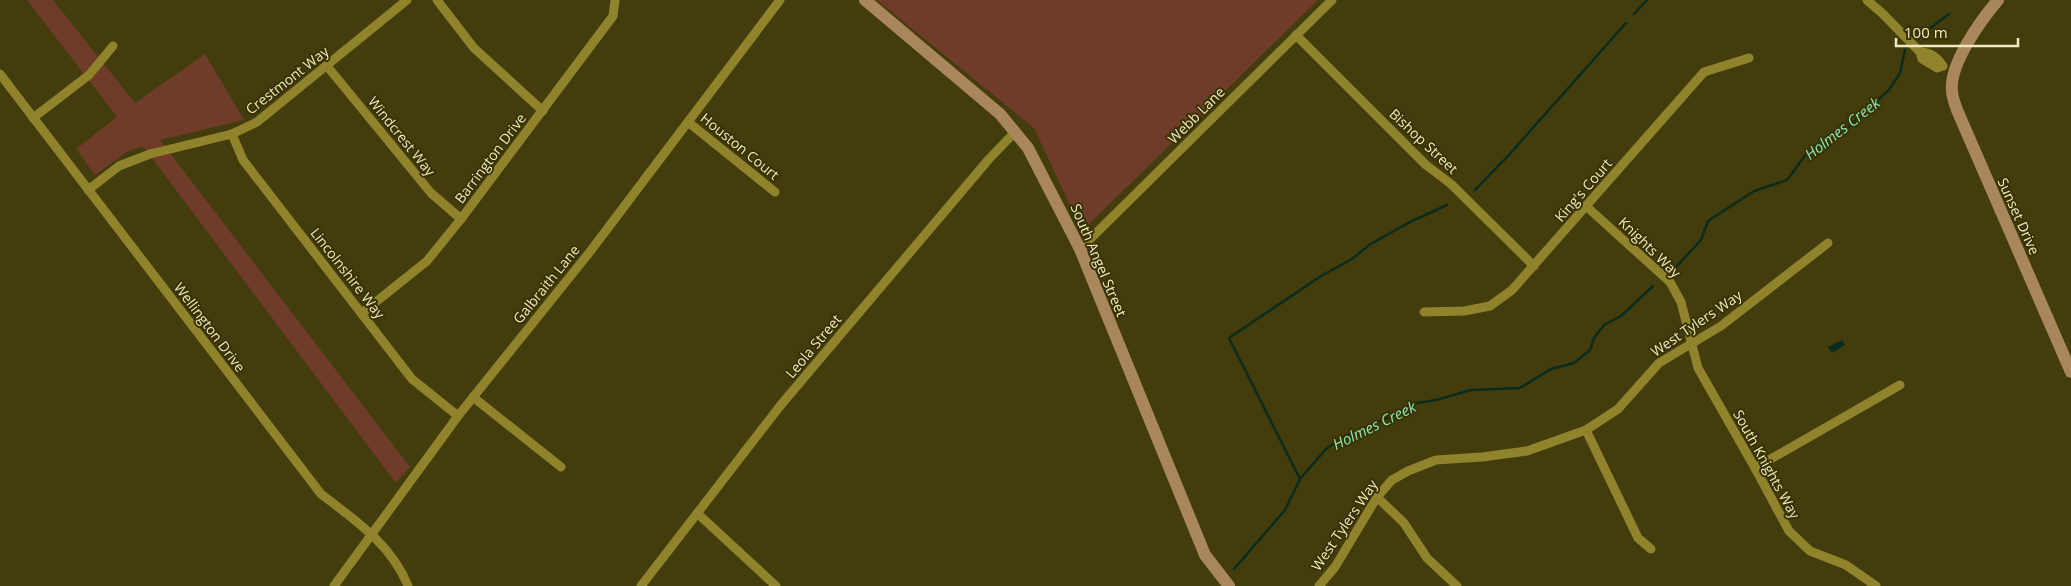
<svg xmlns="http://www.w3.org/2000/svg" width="2071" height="586" font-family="'Open Sans',sans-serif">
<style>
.green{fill:#6e3c29}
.water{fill:#092c1d}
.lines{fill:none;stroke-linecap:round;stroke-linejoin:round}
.stream{stroke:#092c1d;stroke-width:2.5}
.street{stroke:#8f832b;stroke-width:9}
.secondary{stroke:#aa865b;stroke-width:12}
.labels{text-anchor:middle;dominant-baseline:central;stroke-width:4;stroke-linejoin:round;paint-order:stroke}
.street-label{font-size:14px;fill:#efe9c1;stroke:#393201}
.water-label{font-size:15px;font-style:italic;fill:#89e7b9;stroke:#393201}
</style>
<rect width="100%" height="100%" fill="#433d0e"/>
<g class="green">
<path d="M27,0H53L135,103L205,54L244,120L160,140L410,467L396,483L143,146L128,151L95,175L76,149L117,117Z"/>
<path d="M877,0H1318L1082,231L1034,128Z"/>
</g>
<path class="water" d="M1842,340L1845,345L1832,353L1828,347Z"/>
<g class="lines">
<g class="stream">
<path d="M1634,14L1647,0"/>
<path d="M1929,29L1949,14"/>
<path d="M1475,190L1508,156L1626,23"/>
<path d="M1675,268L1701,240L1708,221L1754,191L1787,180L1807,153L1844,131L1889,90L1900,73L1905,50"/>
<path d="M1300,479L1229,338L1321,276L1352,259L1369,245L1408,223L1447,205"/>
<path d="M1234,569L1285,510L1300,479L1326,449L1345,436L1395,415L1411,404L1436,400L1471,390L1520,388L1551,369L1574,363L1590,350L1594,338L1604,325L1621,316L1653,286"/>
</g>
<g class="street">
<path d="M437,0L474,48L543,111"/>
<path d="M1867,0L1883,14L1920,52L1922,59L1937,68L1943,66C1937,57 1932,53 1920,52"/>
<path d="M1296,35L1426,165L1451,184L1534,266"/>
<path d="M327,66L431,193L461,219"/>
<path d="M0,74L321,494C355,520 392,545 408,586"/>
<path d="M33,118L89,75L113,46"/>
<path d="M688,122L775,192"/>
<path d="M232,134L243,160L412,379L458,416"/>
<path d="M88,190L119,166L150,154L232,134L257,122L407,0"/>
<path d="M1587,207L1670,282L1681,302L1698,368L1755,468L1789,531L1810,551L1846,565L1876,586"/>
<path d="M1080,249L1332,0"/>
<path d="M1424,312L1464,311L1490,306L1512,290L1704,72L1749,58"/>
<path d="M362,313L427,261L461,219L613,16L615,0"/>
<path d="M473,397L561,467"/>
<path d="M1586,430L1638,538L1651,549"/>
<path d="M1755,468L1900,385"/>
<path d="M1377,497L1404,523L1427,558L1457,586"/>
<path d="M697,513L776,586"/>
<path d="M334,586L458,416L589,253L780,0"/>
<path d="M641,586L780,406L989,159L1015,132"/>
<path d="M1319,586L1335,567L1377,497L1392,480L1408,471L1436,460L1482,457L1527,451L1586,430L1618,409L1659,363L1721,326L1828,243"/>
</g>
<g class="secondary">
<path d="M865,0L1000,114L1028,148L1080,249L1205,555L1229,586"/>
<path d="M1998,0C1981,20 1949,64 1952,91C1952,97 1955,104 1957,110L2071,372"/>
</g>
</g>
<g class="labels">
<g class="street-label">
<text transform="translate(287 80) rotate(-38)">Crestmont Way</text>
<text transform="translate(1196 115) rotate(-45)">Webb Lane</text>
<text transform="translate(402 136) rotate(51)">Windcrest Way</text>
<text transform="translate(1424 141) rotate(43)">Bishop Street</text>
<text transform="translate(740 146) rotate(39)">Houston Court</text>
<text transform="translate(490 158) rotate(-53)">Barrington Drive</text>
<text transform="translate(1583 190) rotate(-49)">King's Court</text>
<text transform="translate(2019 216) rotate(66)">Sunset Drive</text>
<text transform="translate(1650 247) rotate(44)">Knights Way</text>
<text transform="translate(1099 260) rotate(67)">South Angel Street</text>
<text transform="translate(348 273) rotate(52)">Lincolnshire Way</text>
<text transform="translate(546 284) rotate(-51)">Galbraith Lane</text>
<text transform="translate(1696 323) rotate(-34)">West Tylers Way</text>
<text transform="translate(210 327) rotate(53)">Wellington Drive</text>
<text transform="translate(813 346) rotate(-50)">Leola Street</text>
<text transform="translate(1767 464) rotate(61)">South Knights Way</text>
<text transform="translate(1344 525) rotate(-56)">West Tylers Way</text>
</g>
<g class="water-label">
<text transform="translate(1842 128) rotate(-38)">Holmes Creek</text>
<text transform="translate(1374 425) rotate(-26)">Holmes Creek</text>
</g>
</g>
<path d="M1896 38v8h122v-8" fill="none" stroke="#efe9c1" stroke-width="2.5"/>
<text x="1904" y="38" font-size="15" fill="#efe9c1" stroke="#393201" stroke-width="4" paint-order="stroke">100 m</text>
</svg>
